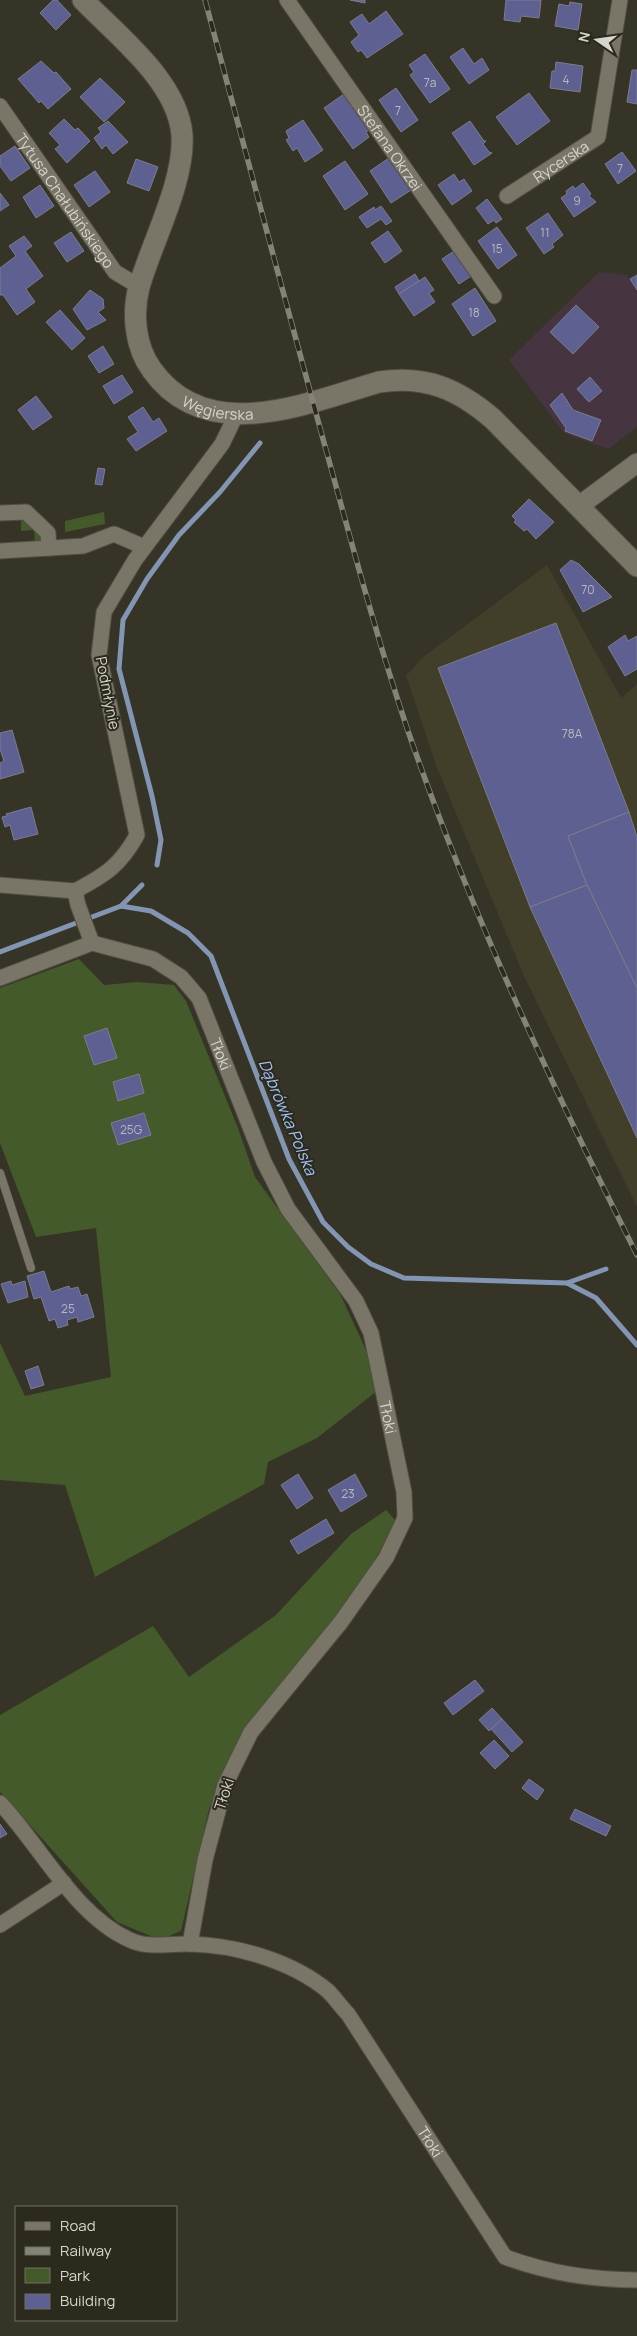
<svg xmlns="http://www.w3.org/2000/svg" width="637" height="2336" font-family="Manrope,sans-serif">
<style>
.commercial{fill:#463540}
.built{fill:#413e2a}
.green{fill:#445a2a}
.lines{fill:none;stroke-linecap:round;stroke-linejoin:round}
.stream{stroke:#8295b2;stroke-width:5}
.building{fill:#5d6091;stroke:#7b7d8b}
.service-casing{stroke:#514f44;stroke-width:9}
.minor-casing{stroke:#514f44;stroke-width:17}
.tertiary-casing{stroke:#514f44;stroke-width:21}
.secondary-casing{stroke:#514f44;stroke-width:23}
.service{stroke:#797668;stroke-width:8}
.minor{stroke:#797668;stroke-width:15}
.tertiary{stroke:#797668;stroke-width:19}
.secondary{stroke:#797668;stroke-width:21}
.rail-casing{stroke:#858378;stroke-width:5.5}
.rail{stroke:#2c2a1d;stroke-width:4;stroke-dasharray:11;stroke-linecap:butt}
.labels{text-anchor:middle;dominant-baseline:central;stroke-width:4;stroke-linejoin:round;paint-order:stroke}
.number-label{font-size:12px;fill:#b8b8be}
.street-label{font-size:15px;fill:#d7d5cd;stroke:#2c2a1d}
.water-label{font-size:16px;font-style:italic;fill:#a2c4fb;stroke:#2c2a1d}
</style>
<rect width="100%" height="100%" fill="#363427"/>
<path class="commercial" d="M599,272L627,275L637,291V427L608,449L564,433L509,360Z"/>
<path class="built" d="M547,565L621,698L637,684V1207L524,976L437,768L406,676L423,657Z"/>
<g class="green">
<path d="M104,512L105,524L65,532V521Z"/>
<path d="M24,518L42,537L41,542H35L34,530L21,531V522Z"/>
<path d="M79,959L104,985L137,982L174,985L186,1001L238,1128L255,1177L340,1294L367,1352L377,1391L317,1438L268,1462L264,1484L95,1577L65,1485L0,1480V1343L25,1396L111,1377L96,1228L36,1237L0,1143V988Z"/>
<path d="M386,1510L396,1521L356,1595L244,1729L209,1809L181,1931L160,1940L117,1922L0,1792V1715L153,1626L189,1677L276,1615L351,1534Z"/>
</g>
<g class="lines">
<g class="stream">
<path d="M157,865L161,840L152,796L119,669L123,620L147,579L179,535L220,492L260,443"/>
<path d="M121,906L142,885"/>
<path d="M0,952L121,906L151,911L188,933L211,956L289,1159L323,1222L348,1247L371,1264L404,1278L567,1283L606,1269"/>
<path d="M567,1283L596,1298L637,1345"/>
</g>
</g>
<g class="building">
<path d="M53,0H57L71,15L56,30L40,13Z"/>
<path d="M350,0H365V3Z"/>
<path d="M506,0H541L539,18L521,16L520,22L504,20Z"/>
<path d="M570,2L582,4L578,30L555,26L559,4L569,6Z"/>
<path d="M386,11L403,34L367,58L361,50L358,52L351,42L359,35L350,22L362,14L369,24Z"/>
<path d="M463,48L474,64L482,58L489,70L469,84L450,57Z"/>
<path d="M425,54L450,89L430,103L410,75L414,72L409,65Z"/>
<path d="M41,61L54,73L56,72L71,89L48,109L41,101L39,103L18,79Z"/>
<path d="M556,62L583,66L580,92L550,88L552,71H555Z"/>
<path d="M632,70H637V104L627,102Z"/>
<path d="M100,78L125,102L104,122L80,97Z"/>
<path d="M396,88L418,120L401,132L379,100Z"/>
<path d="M529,93L550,121L517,145L496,117Z"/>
<path d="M344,94L369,130L366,132L369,137L353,149L324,108Z"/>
<path d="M64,119L75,130L78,128L90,141L67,163L55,149L60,145L49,133Z"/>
<path d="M303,120L323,150L305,162L297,148L293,151L286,140L289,138L286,131Z"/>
<path d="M108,121L128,142L113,154L106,145L102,149L94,138L101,132L98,128Z"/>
<path d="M470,121L484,141H486L483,144L489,152L492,153L474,165L452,133Z"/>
<path d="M15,146L30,168L11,181L0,166V156Z"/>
<path d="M622,152L636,171L618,184L605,164Z"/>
<path d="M389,158L411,190L391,203L370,171Z"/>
<path d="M136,159L158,167L149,191L127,183Z"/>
<path d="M345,161L368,194L345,210L323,176Z"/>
<path d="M95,171L110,192L89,207L74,185Z"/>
<path d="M454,174L459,182L464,179L472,191L452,205L438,185Z"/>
<path d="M583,183L591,194L589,196L596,202L574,217L561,198L567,194L566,191L573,186L575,189Z"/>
<path d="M40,185L54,206L36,218L23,197Z"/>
<path d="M0,193L9,205L0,211Z"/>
<path d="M487,199L502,219L496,223L494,220L488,224L476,208Z"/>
<path d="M381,206L392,221L386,225L381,219L367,228L359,217L374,207L375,210Z"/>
<path d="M548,213L563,235L552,244L554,247L544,254L526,228Z"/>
<path d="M497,227L517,255L498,269L478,241Z"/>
<path d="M388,231L402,251L385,263L371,243Z"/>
<path d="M71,232L84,251L67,262L54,243Z"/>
<path d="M24,236L32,246L25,251L43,276L26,289L35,302L17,315L3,295H0V268L16,256L9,246Z"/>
<path d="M454,251L471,276L459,284L442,259Z"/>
<path d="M415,274L419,281L399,294L395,287Z"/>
<path d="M637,275V290L630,279Z"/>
<path d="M425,277L434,290L429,293L435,302L414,316L399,294Z"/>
<path d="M475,288L496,321L473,336L452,304Z"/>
<path d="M90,290L103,299L104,308L98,312L106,320L87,330L73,309Z"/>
<path d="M576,305L599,327L573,354L550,332Z"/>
<path d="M60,310L85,338L72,350L46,322Z"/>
<path d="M103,346L114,364L99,373L88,356Z"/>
<path d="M122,375L133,392L114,404L103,386Z"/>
<path d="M590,377L602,391L589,402L577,389Z"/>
<path d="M562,393L573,410L601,420L592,441L565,431L566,428L550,405Z"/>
<path d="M36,396L52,417L33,430L18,410Z"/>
<path d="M143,407L153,422L159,418L167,431L136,451L127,439L138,432L128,417Z"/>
<path d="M98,468L105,469L102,485L95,484Z"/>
<path d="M529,499L554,522L536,539L527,529L524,531L514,522L516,520L512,516Z"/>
<path d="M571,560L579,564L612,597L583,612L560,570Z"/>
<path d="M556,623L629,812L568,836L587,885L530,907L438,668Z"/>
<path d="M625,635L628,641L637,636V669L625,676L608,647Z"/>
<path d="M12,730L24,772L0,779V763L4,761L0,749V733Z"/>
<path d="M31,807L38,834L14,840L10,825L5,827L2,817L7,816L6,814Z"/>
<path d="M629,812L637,837V988L587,885L568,836Z"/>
<path d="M587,885L637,988V1138L530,907Z"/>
<path d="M107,1028L117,1058L94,1065L84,1036Z"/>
<path d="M139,1074L144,1093L118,1101L113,1082Z"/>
<path d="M144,1113L151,1135L118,1145L111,1123Z"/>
<path d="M44,1271L51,1292L69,1286L70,1289L78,1287L81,1296L87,1294L94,1317L78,1322L77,1317L67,1320L68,1325L58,1328L55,1319L49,1321L41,1297L34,1299L27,1276Z"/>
<path d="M11,1281L12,1285L25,1281L28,1297L8,1303L1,1284Z"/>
<path d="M38,1366L44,1385L31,1389L25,1371Z"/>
<path d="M298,1474L313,1498L297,1509L281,1485Z"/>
<path d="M355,1474L367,1496L341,1512L328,1490Z"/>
<path d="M326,1519L334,1533L298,1554L290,1541Z"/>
<path d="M475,1680L484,1691L453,1715L444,1703Z"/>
<path d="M492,1708L502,1719L489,1731L479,1720Z"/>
<path d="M502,1719L523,1742L512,1752L491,1729Z"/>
<path d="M494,1740L509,1756L495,1769L480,1753Z"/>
<path d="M529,1779L544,1790L537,1800L522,1788Z"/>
<path d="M575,1809L611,1826L606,1836L570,1819Z"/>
<path d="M0,1824L7,1834L0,1838Z"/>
</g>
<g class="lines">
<g class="service-casing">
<path id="service" d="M0,1173L31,1268"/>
</g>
<g class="minor-casing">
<g id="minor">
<path id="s1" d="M287,0L494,296"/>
<path id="s2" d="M0,106L115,272L140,287"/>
<path id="s3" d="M507,196L598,137L620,0"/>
<path d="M0,513L26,512L48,533L49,548"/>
<path d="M0,551L83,546L114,534L144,547"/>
<path d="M0,885L75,891"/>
<path id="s4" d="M92,943L153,959L181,977L199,998L264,1162L288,1209L356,1301L371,1333L404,1492L405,1518L386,1558L341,1622L251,1732L225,1785L205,1860L190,1944"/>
<path d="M92,943L78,905L75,891C105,875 120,866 137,835L99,655L104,612L135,560L222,444L236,415"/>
<path d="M0,978L92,943"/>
<path id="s5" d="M0,1803C40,1845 75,1916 130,1940C149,1949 170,1943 190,1944C236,1945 292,1961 328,1991C335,1998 341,2007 348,2014L505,2257C548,2273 592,2280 637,2280"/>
<path d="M0,1925L64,1883"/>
</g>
</g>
<g class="tertiary-casing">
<path id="tertiary" d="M579,506L637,463"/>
</g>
<g class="secondary-casing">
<g id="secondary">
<path id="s6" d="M83,0C118,36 178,82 182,135C185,181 152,242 139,287C132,314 135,347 152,370C207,447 307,403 379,382C426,375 458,389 493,419L637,566"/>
</g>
</g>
<use href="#service" class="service"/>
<use href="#minor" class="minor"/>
<use href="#tertiary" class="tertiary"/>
<use href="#secondary" class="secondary"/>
<g class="rail-casing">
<path id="rail" d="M205,0C244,146 283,293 323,439C350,536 375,633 407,728C469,909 551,1084 637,1255"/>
</g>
<use href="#rail" class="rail"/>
</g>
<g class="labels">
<g class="number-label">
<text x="566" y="79">4</text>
<text x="430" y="82">7a</text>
<text x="398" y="110">7</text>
<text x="620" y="168">7</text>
<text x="577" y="200">9</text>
<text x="545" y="232">11</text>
<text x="497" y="248">15</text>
<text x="474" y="312">18</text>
<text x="588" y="589">70</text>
<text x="572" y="733">78A</text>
<text x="131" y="1129">25G</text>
<text x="68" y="1308">25</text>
<text x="348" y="1493">23</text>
</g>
<g class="street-label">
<text stroke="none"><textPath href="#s1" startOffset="180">Stefana Okrzei</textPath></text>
<text stroke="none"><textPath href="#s3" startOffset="64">Rycerska</textPath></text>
<text stroke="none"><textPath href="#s2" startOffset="115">Tytusa Chałubińskiego</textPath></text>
<text stroke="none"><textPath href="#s6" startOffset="496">Węgierska</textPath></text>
<text transform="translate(108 693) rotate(79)">Podmłynie</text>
<text stroke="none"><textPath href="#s4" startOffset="184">Tłoki</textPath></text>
<text stroke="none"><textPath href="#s4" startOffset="589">Tłoki</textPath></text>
<text transform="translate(224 1794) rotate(-72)">Tłoki</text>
<text stroke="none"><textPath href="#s5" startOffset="582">Tłoki</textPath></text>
</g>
<g class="water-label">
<text transform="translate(288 1117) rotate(67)">Dąbrówka Polska</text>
</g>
</g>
<rect x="15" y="2206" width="162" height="115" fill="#2c2a1d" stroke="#706e63"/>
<rect x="25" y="2222" width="25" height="8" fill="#797668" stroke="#706e63"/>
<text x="60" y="2231" font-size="15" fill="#d7d5cd">Road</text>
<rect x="25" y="2247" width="25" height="8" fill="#858378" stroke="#706e63"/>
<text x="60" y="2256" font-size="15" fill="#d7d5cd">Railway</text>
<rect x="25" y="2268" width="25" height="15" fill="#445a2a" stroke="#706e63"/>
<text x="60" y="2281" font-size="15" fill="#d7d5cd">Park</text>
<rect x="25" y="2294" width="25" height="15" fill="#5d6091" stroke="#706e63"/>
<text x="60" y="2306" font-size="15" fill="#d7d5cd">Building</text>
<g transform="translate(597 40) rotate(283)" stroke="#2c2a1d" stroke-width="4" paint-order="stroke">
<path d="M0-4L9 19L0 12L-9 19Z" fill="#d7d5cd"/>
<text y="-8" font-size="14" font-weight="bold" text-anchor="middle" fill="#d7d5cd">N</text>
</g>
</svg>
